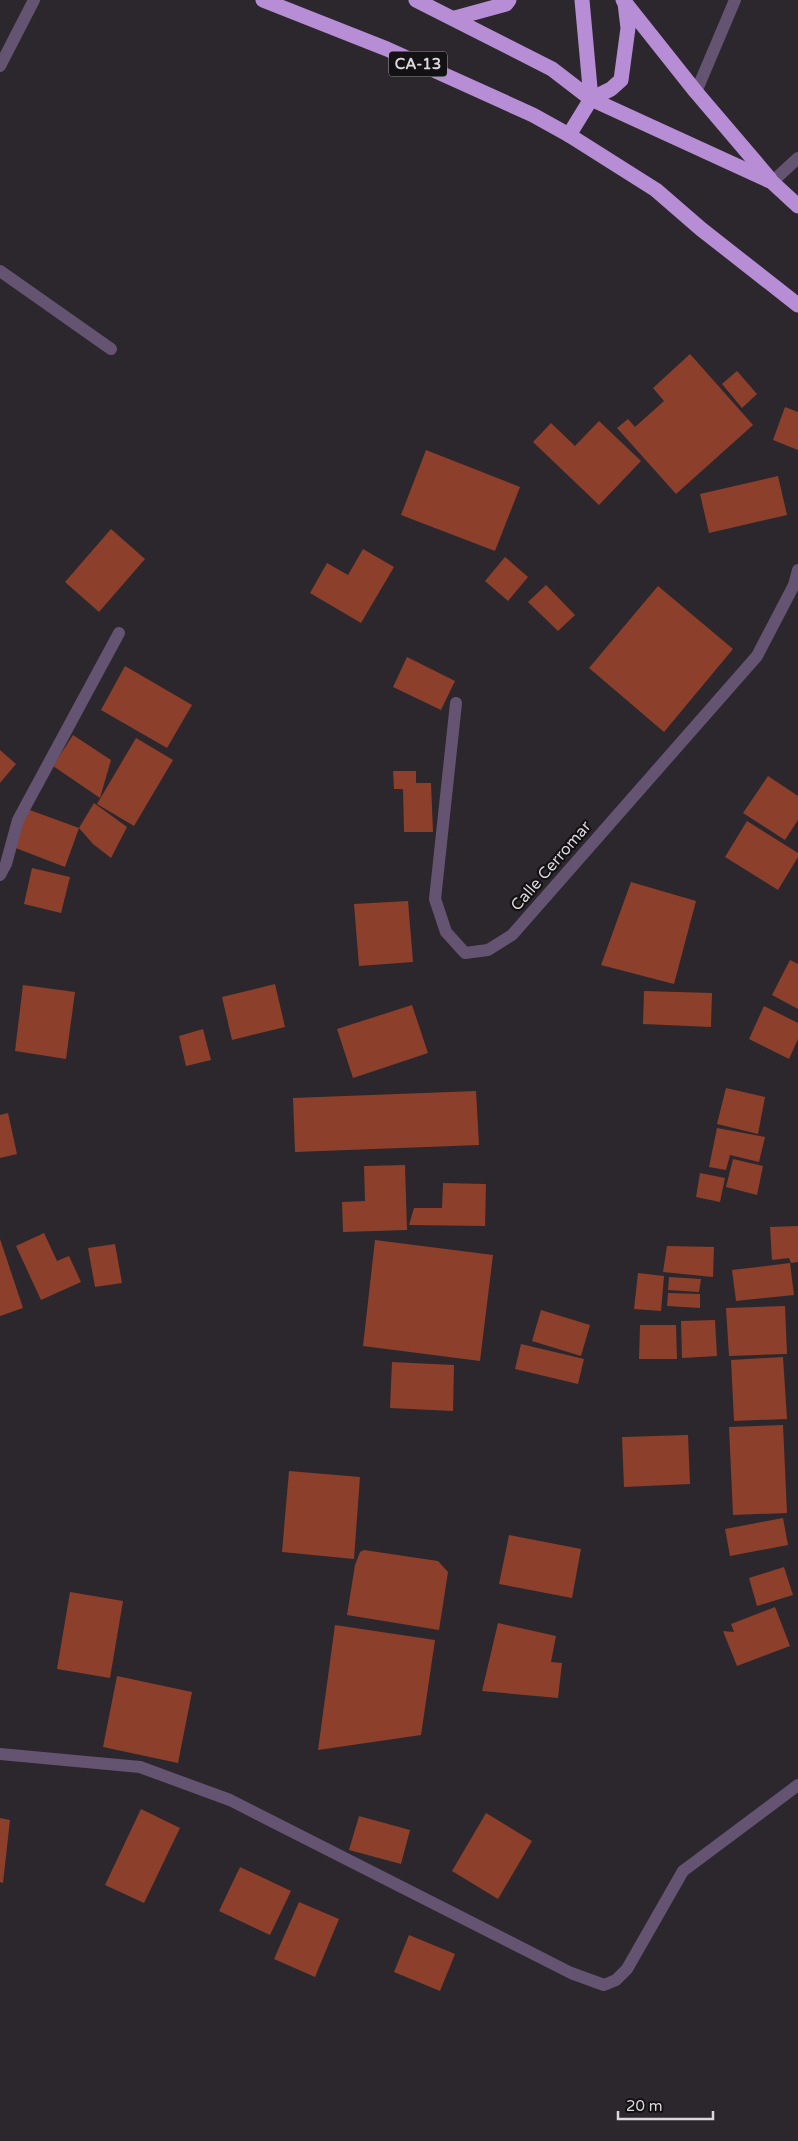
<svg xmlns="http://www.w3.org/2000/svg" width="798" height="2141" font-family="'Varela Round',sans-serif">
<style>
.building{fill:#8c3f2b}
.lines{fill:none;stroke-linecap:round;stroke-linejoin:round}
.lane{stroke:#655471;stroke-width:12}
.street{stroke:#655471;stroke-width:12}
.highway{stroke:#b78dd5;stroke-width:15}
.labels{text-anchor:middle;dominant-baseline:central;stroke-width:4.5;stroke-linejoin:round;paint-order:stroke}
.shield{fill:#131113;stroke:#9f9ca0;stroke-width:1}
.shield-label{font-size:15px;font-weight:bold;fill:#dbd8dc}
.street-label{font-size:16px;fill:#dbd8dc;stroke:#131113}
</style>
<rect width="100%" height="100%" fill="#2c272d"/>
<g class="building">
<path d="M690,354L753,425L676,494L617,428L628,419L635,427L664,401L653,388Z"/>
<path d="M737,371L757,394L742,408L722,384Z"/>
<path d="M785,407L798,412V450L773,440Z"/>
<path d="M599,421L641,461L599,505L533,442L551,423L575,446Z"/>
<path d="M426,450L520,487L495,551L401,515Z"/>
<path d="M778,476L787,515L709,533L700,494Z"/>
<path d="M111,529L145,559L99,612L65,582Z"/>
<path d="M363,549L394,567L361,623L310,593L327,563L348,575Z"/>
<path d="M505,557L528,577L508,601L485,581Z"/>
<path d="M546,585L575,615L558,631L528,602Z"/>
<path d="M658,586L733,649L664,732L589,668Z"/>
<path d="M407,657L455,681L441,710L393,687Z"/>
<path d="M125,666L192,705L167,748L101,710Z"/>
<path d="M73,735L111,760L100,798L53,766Z"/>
<path d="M136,738L173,760L134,826L97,804Z"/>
<path d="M0,750L16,764L0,783Z"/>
<path d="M393,771H416V783H431L433,832H404L403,789H394Z"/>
<path d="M768,776L798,796V820L785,840L743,813Z"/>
<path d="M94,803L127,827L111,858L93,844L79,828L65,867L13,847L27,809L79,828Z"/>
<path d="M747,821L798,853V857L778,890L725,857Z"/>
<path d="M32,868L70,877L61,913L24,904Z"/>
<path d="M631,882L696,901L674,984L601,965Z"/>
<path d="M408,901L413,962L359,966L354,904Z"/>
<path d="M790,960L798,964V1009L772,995Z"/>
<path d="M275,984L285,1027L232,1040L222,997Z"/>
<path d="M23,985L75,992L66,1059L15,1051Z"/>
<path d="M644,991L712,993L711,1027L643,1024Z"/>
<path d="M412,1005L428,1053L353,1078L337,1029Z"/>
<path d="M764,1006L798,1023V1039L789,1059L749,1039Z"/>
<path d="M203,1029L211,1060L186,1066L179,1036Z"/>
<path d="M726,1088L765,1097L758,1134L717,1124Z"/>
<path d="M476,1091L479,1145L295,1152L293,1098Z"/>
<path d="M8,1113L17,1154L0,1158V1115Z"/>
<path d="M717,1128L765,1137L759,1162L730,1155L726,1170L709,1167Z"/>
<path d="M733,1159L763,1166L757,1195L726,1187Z"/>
<path d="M405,1165L407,1230L343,1232L342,1202L365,1201L364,1166Z"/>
<path d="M700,1173L725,1178L720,1202L696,1197Z"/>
<path d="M443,1183L486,1184L485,1226L409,1225L414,1208H442Z"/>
<path d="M798,1226V1262L791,1263L789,1258L772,1260L770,1227Z"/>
<path d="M44,1233L57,1261L69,1256L81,1282L41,1300L16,1246Z"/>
<path d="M0,1239L23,1308L0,1316Z"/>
<path d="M375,1240L493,1255L480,1361L363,1346Z"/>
<path d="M115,1244L122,1283L95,1287L88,1248Z"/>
<path d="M667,1246L714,1247L713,1277L663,1272Z"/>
<path d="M790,1263L794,1295L736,1301L732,1270Z"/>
<path d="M638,1273L664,1276L661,1311L634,1309Z"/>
<path d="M669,1277L701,1279L699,1292L668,1290Z"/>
<path d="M668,1293L700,1294V1308L667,1306Z"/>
<path d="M785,1306L787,1354L729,1356L726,1308Z"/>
<path d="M541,1310L590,1325L581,1356L532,1341Z"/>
<path d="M715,1320L717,1356L682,1358L681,1321Z"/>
<path d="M640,1325H676L677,1359H639Z"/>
<path d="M521,1344L584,1359L578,1384L515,1369Z"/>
<path d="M783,1357L787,1419L734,1421L731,1360Z"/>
<path d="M392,1362L454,1365L453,1411L390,1408Z"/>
<path d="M783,1425L787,1513L733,1515L729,1427Z"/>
<path d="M688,1435L690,1484L624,1487L622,1437Z"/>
<path d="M289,1471L360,1477L354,1559L282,1552Z"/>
<path d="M783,1518L788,1545L730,1556L725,1529Z"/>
<path d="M509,1535L581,1549L572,1598L499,1584Z"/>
<path d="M364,1550L438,1561L448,1572L439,1630L347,1615L355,1565L360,1552Z"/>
<path d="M784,1567L793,1595L757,1606L749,1578Z"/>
<path d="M70,1592L123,1601L110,1678L57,1669Z"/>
<path d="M775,1607L790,1646L737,1666L723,1631L734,1632L731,1624Z"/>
<path d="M498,1623L556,1636L551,1662L562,1663L558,1698L482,1691Z"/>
<path d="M335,1625L435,1640L421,1735L318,1750Z"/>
<path d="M117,1676L192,1692L178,1763L103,1747Z"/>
<path d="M141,1809L180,1828L144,1903L105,1885Z"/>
<path d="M486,1813L532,1841L498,1899L452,1871Z"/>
<path d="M359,1816L410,1830L401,1864L349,1850Z"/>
<path d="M0,1818L10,1820L3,1883L0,1882Z"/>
<path d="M240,1867L291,1891L270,1935L219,1911Z"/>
<path d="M299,1902L339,1919L315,1977L274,1959Z"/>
<path d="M409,1935L455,1954L440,1991L394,1972Z"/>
</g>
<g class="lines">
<g class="lane">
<path d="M696,92L735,0"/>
<path d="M772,182L798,158"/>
</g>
<g class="street">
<path d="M0,66L34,0"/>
<path d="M0,271L111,349"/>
<path d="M456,703L435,899L446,932L465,953L488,950L512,935L757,656L794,585L798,570"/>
<path d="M0,875L6,864L18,820L119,633"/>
<path d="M0,1754L140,1767L230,1800L571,1973L604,1985L616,1980L627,1969L683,1871L798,1785"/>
</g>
<g class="highway">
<path d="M263,0L387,49L533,115L569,135L656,190L701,229L798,305"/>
<path d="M416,0L552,69L591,99L772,182L798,206"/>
<path d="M582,0L591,99"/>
<path d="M623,0L696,92L770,179"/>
<path d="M455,18L506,4L509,0"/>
<path d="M569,135L591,99L611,89L621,80L628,28L625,3"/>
</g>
</g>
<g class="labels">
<rect class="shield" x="389" y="51.5" width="58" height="25" rx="4"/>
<g class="shield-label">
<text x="418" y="64">CA-13</text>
</g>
<g class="street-label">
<text transform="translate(551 866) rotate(-49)">Calle Cerromar</text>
</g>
</g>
<path d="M618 2111v8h95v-8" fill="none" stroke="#dbd8dc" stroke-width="2.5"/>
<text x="626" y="2111" font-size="15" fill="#dbd8dc" stroke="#131113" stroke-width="4" paint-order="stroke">20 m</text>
</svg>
